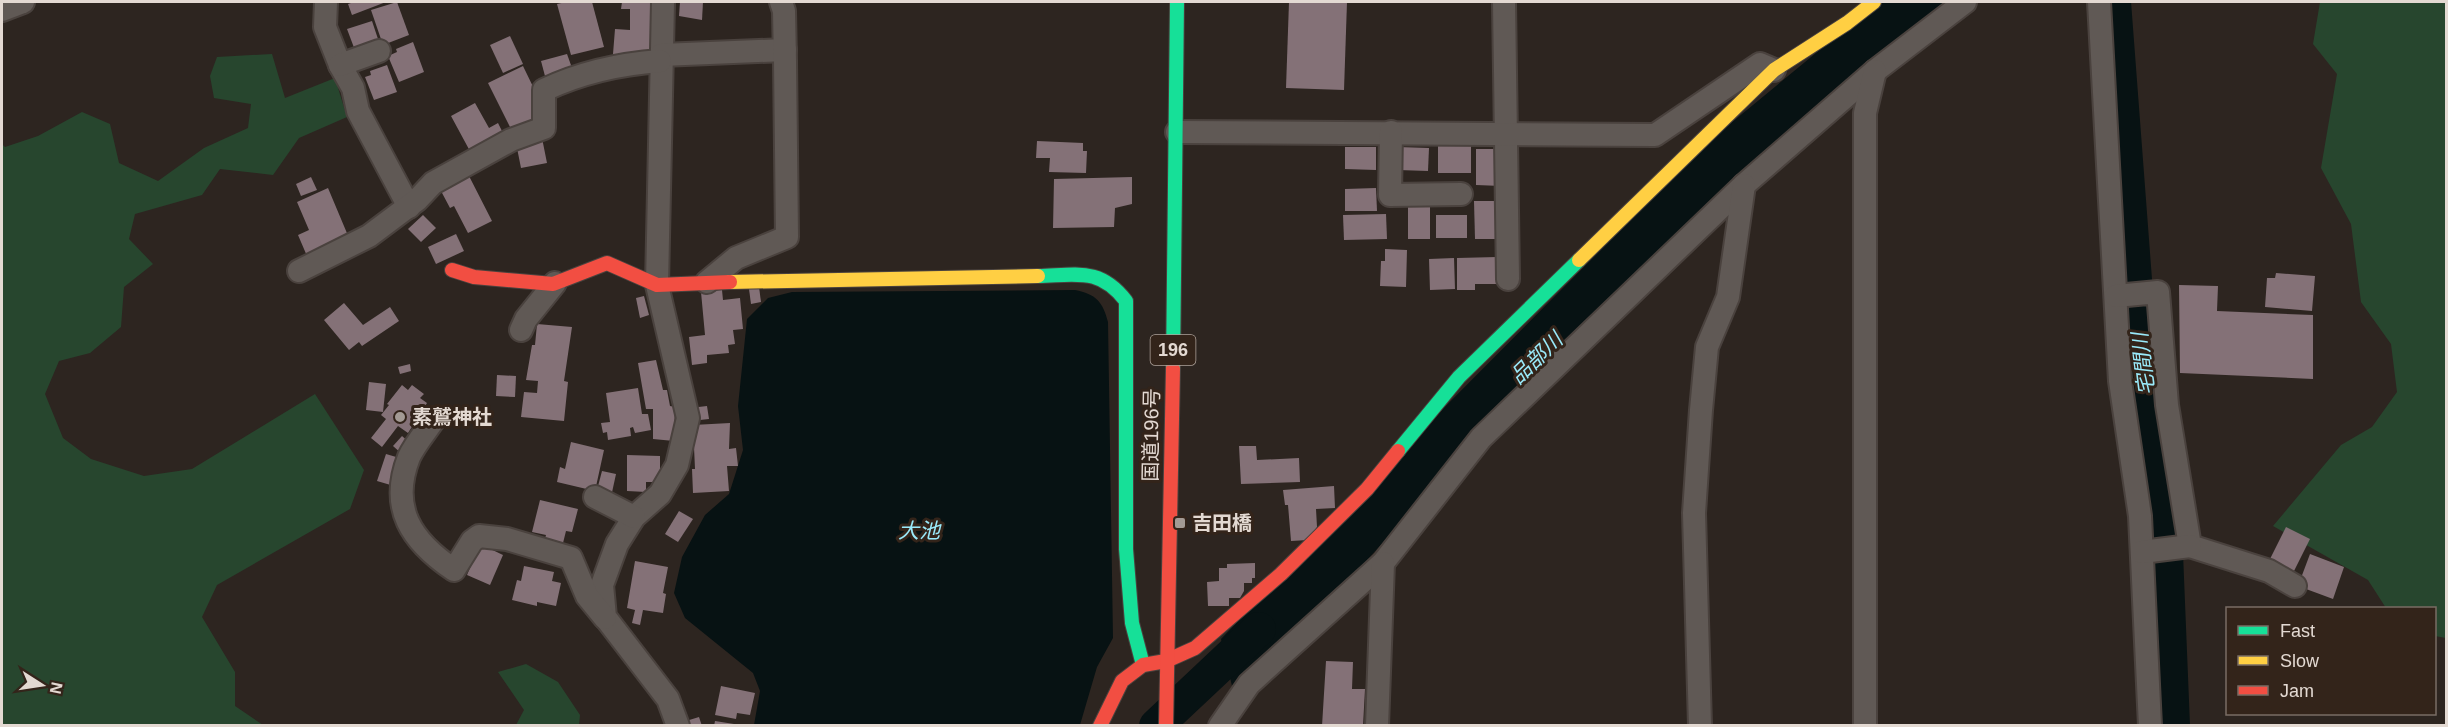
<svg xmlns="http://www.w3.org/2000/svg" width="2448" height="727" font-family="Arial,'Noto Sans JP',sans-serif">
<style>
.green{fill:#27462e}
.water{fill:#071213}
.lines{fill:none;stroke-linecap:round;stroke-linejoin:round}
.river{stroke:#071213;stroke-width:34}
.building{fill:#847177}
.street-casing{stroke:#4a423e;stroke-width:26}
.fast-casing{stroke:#4a423e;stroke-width:16}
.slow-casing{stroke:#4a423e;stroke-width:16}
.jam-casing{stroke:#4a423e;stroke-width:16}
.street{stroke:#605955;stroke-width:22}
.fast{stroke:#16e098;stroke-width:14}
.slow{stroke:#ffcf43;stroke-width:14}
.jam{stroke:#f24e42;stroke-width:14}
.poi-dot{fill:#a39a94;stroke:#33241a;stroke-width:2}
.labels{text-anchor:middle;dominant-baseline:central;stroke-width:6;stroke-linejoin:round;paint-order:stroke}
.shield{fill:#33241a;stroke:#aea39b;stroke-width:1.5}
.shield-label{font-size:18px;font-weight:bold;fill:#e3d9d2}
.poi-label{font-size:20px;font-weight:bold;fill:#e3d9d2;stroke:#33241a;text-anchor:start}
.street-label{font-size:20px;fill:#e3d9d2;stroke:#33241a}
.water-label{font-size:21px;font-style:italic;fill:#9aeafa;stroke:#33241a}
</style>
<rect width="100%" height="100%" fill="#2d2520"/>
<g class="green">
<path d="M2320,2H2446V638L2435,636L2434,608H2386L2368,580L2273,526L2341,445L2372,427L2397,392L2391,344L2361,302L2351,224L2321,168L2337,74L2313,44Z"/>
<path d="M272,54L285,98L335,78L347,117L299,138L273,175L220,169L202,195L135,214L129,239L153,264L124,287L121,327L90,353L59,361L45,394L63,438L91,459L144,476L192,469L315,394L364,470L350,509L217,585L202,617L235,672V706L263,725H2V144L5,147L38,136L82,112L110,124L119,163L158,181L204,148L248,128L251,104L214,98L210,76L217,57Z"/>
<path d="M526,664L558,682L580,715L579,725H516L524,710L498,672Z"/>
</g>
<g class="water">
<path d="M1878,2H1954L1434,486L1349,580L1232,686L1221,639L1421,431L1708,142Z"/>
<path d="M1075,290C1096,294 1103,302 1108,322L1113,638L1097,667L1080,725H754L760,691L753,673L685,618L674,593L682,557L705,515L729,494L743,450L738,406L747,319L768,298L792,292Z"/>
</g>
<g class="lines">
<g class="river">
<path d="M2114,2L2140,346L2165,529L2173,726"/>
<path d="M1156,726L1259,629"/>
</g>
</g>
<g class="building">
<path d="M354,2H386L352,15L348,4Z"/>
<path d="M397,2L409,35L383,45L371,10Z"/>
<path d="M566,2H592L604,47L571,55L557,4Z"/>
<path d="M622,2H657L655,56L613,54L615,29L630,30V9H621Z"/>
<path d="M680,2H703L702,20L679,16Z"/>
<path d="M1289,2H1347L1344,90L1286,88Z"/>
<path d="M372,21L380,45L356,53L347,29Z"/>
<path d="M510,36L523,64L503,73L490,45Z"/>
<path d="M413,42L424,72L399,82L388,56L397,52L396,49Z"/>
<path d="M567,54L572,68L545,76L541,61Z"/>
<path d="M387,65L397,92L374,100L365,77L371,75L370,71Z"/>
<path d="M523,66L538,97L532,100L541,117L512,131L488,83Z"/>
<path d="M475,103L489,128L498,123L504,135L471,153L451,116Z"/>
<path d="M542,138L547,163L521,168L517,148L527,146L526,141Z"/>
<path d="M1037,141L1083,143V151H1087L1086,173L1049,172L1050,158H1036Z"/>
<rect x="1438" y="145" width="33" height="28"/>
<path d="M1345,147H1376V170L1345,169Z"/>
<path d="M1398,147L1429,148L1428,171L1398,170Z"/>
<path d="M1476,149H1501V186L1476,185Z"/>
<path d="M469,176L492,221L468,233L454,206L450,208L441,191Z"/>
<path d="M311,177L317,190L301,196L296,184Z"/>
<path d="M1132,177V204L1115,208L1114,227L1053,228L1054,179Z"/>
<path d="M328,188L349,238L307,256L298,235L309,230L297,202Z"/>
<path d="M1376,188L1377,211H1345V189Z"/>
<path d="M1474,201H1501V239H1475Z"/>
<rect x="1408" y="207" width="22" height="32"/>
<path d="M1386,214L1387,239L1344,240L1343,215Z"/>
<path d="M423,215L436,228L421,242L408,229Z"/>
<rect x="1436" y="215" width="31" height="23"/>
<path d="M456,234L464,251L436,264L428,247Z"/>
<path d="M1385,249L1407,250L1406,287L1380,286L1381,261H1385Z"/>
<path d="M1497,257L1498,284H1475V290H1457V258Z"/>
<path d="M1454,258L1455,289L1430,290L1429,259Z"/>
<path d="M2276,273L2315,276L2312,311L2265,307L2267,278H2275Z"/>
<path d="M2179,285L2218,286L2217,311L2313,315V379L2180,373Z"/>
<path d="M759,287L761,302L751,304L749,289Z"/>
<path d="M722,290L723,300L740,298L743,329L733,330L735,344L728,345L729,353L707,355V363L692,365L689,337L705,335L701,292Z"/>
<path d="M644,296L649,315L640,318L636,298Z"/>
<path d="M344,303L363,325L390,307L399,321L362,346L359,342L349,350L324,320Z"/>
<path d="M537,324L572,327L564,381L568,382L564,421L521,417L524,392L537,393L538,381L526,380L532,345H535Z"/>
<path d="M656,360L663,390H667L670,406L675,407L674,441L653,439V409H646L638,363Z"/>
<path d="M410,364L411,371L400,374L398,367Z"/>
<path d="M497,375L516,376L515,397L496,396Z"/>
<path d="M369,382L386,384L383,412L366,410Z"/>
<path d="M402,385L408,390L412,385L424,394L420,398L427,403L408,433L398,426L382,447L371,438L386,419L381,415L389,405L387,404Z"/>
<path d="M638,388L642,414H648L651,430L635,433L633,427L630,428L631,436L608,440L607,432L603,433L601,423L610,422L606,393Z"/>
<path d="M707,406L709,419L691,421L690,408Z"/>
<path d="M730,423L729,449L736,448L738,466H727L729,491L693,493L692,469H695L693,425Z"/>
<path d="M402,436L411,444L402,454L393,446Z"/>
<path d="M571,442L604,450L595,491L557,482L560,467L565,469Z"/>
<path d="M1239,446H1256L1257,460L1299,458L1300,482L1241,484Z"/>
<path d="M386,454L403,459L394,486L377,481Z"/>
<path d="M627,455L660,456V482H646V492L627,491Z"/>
<path d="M602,471L616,474L611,497L597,490Z"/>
<path d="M1334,486L1335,508L1316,509L1317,527L1308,540L1291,541L1288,505H1285L1283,490Z"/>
<path d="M540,500L578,509L572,532L566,531L562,547L544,542L546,535L532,532Z"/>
<path d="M679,511L693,519L678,542L665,534Z"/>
<path d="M2286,527L2310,539L2293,573L2269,561Z"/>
<path d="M480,544L503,555L490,585L467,575Z"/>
<path d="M2310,554L2344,567L2333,599L2298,586Z"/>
<path d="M635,561L668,567L663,593L666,594L663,613L643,610L640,625L632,623L635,610L627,608Z"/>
<path d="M1255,563V578H1252V583H1244V591L1240,598H1229V606H1208L1207,582L1219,581V568H1227V564Z"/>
<path d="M524,566L554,572L552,581L561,583L556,606L537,602V606L512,600L517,580L521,581Z"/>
<path d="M1326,661L1353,662L1352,689H1365L1363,726H1322Z"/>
<path d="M721,686L755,693L750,715L737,713L736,719L715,715Z"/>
<path d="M699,717L702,726H688L686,721Z"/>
<path d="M715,721L734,724L733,726H714Z"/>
</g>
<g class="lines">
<g class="street-casing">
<g id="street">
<path d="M326,2L325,27L340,65L353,88L358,111L409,207"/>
<path d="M663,2L657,285L688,418L677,465L660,494L634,517L617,544L602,585L605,617L668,699L678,726"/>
<path d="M1504,2L1508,279"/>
<path d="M2099,2L2120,381L2140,516L2150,726"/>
<path d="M2,10L23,2"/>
<path d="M661,55L785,50"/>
<path d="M340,65L379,51"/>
<path d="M1177,132L1655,135L1760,64L1774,70"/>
<path d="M1391,132L1390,195L1461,194"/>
<path d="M299,271L369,236L417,200L433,183L511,140L544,128V90C582,72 618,64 660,61"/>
<path d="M707,282L736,258L787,237L785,61L784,11L781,2"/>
<path d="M2116,296L2158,292L2167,405L2190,546L2269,571L2295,586"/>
<path d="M521,330L526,319L555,283"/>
<path d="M435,418C427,430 415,444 409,457C389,508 411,541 454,570L472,541L479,536L507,539L571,558L587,596L605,618"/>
<path d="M595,497L634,517"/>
<path d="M2142,552L2190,546"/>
<path d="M1220,726L1249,684L1383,563L1481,438L1744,185L1875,71L1965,2"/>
<path d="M1377,726L1383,563"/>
<path d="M1700,726L1694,513L1701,410L1707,347L1728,297L1744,185"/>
<path d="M1865,726V113L1875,71"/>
</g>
</g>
<g class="fast-casing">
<g id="fast">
<path d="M1038,276C1077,275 1100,267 1126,301V549L1132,623L1143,665"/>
<path d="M1173,368L1177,2"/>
<path d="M1398,451L1459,377L1579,260"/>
</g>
</g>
<g class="slow-casing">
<g id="slow">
<path d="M1579,260L1774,70L1847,23L1874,2"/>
<path d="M730,282L1038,276"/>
</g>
</g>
<g class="jam-casing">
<g id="jam">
<path d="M452,270L474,277L553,284L607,263L657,285L730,282"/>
<path d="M1100,726L1122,681L1143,665L1166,661L1195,648L1281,574L1367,489L1398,451"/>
<path d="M1166,726L1173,368"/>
</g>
</g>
<use href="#street" class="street"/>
<use href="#fast" class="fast"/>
<use href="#slow" class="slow"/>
<use href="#jam" class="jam"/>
</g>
<g class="poi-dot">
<circle cx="400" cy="417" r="6"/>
<rect x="1174" y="517" width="12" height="12" rx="3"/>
</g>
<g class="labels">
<rect class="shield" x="1150.5" y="335" width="45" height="30" rx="4.5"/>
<g class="shield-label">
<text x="1173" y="350">196</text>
</g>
<g class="poi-label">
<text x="412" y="417">素鷲神社</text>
<text x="1192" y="523">吉田橋</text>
</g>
<g class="street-label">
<text transform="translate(1151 435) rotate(-89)">国道196号</text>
</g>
<g class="water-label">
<text transform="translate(1536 358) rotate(-44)">品部川</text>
<text transform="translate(2143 364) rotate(-97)">宅間川</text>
<text x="919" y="530">大池</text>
</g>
</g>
<rect width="2448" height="727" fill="none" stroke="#e3d9d2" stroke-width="6"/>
<rect x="2226" y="607" width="210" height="108" fill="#33241a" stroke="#796c64" stroke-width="1.5"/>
<rect x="2238" y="626" width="30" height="9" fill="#16e098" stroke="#796c64" stroke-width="1.5"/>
<text x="2280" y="637" font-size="18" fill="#e3d9d2">Fast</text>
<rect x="2238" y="656" width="30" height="9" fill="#ffcf43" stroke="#796c64" stroke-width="1.5"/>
<text x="2280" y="667" font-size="18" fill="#e3d9d2">Slow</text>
<rect x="2238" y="686" width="30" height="9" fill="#f24e42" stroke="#796c64" stroke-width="1.5"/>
<text x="2280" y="697" font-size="18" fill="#e3d9d2">Jam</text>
<g transform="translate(42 685) rotate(102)" stroke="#33241a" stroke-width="4.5" paint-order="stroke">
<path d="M0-4.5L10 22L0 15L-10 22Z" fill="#e3d9d2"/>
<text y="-9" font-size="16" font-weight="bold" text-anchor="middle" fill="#e3d9d2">N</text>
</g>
</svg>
